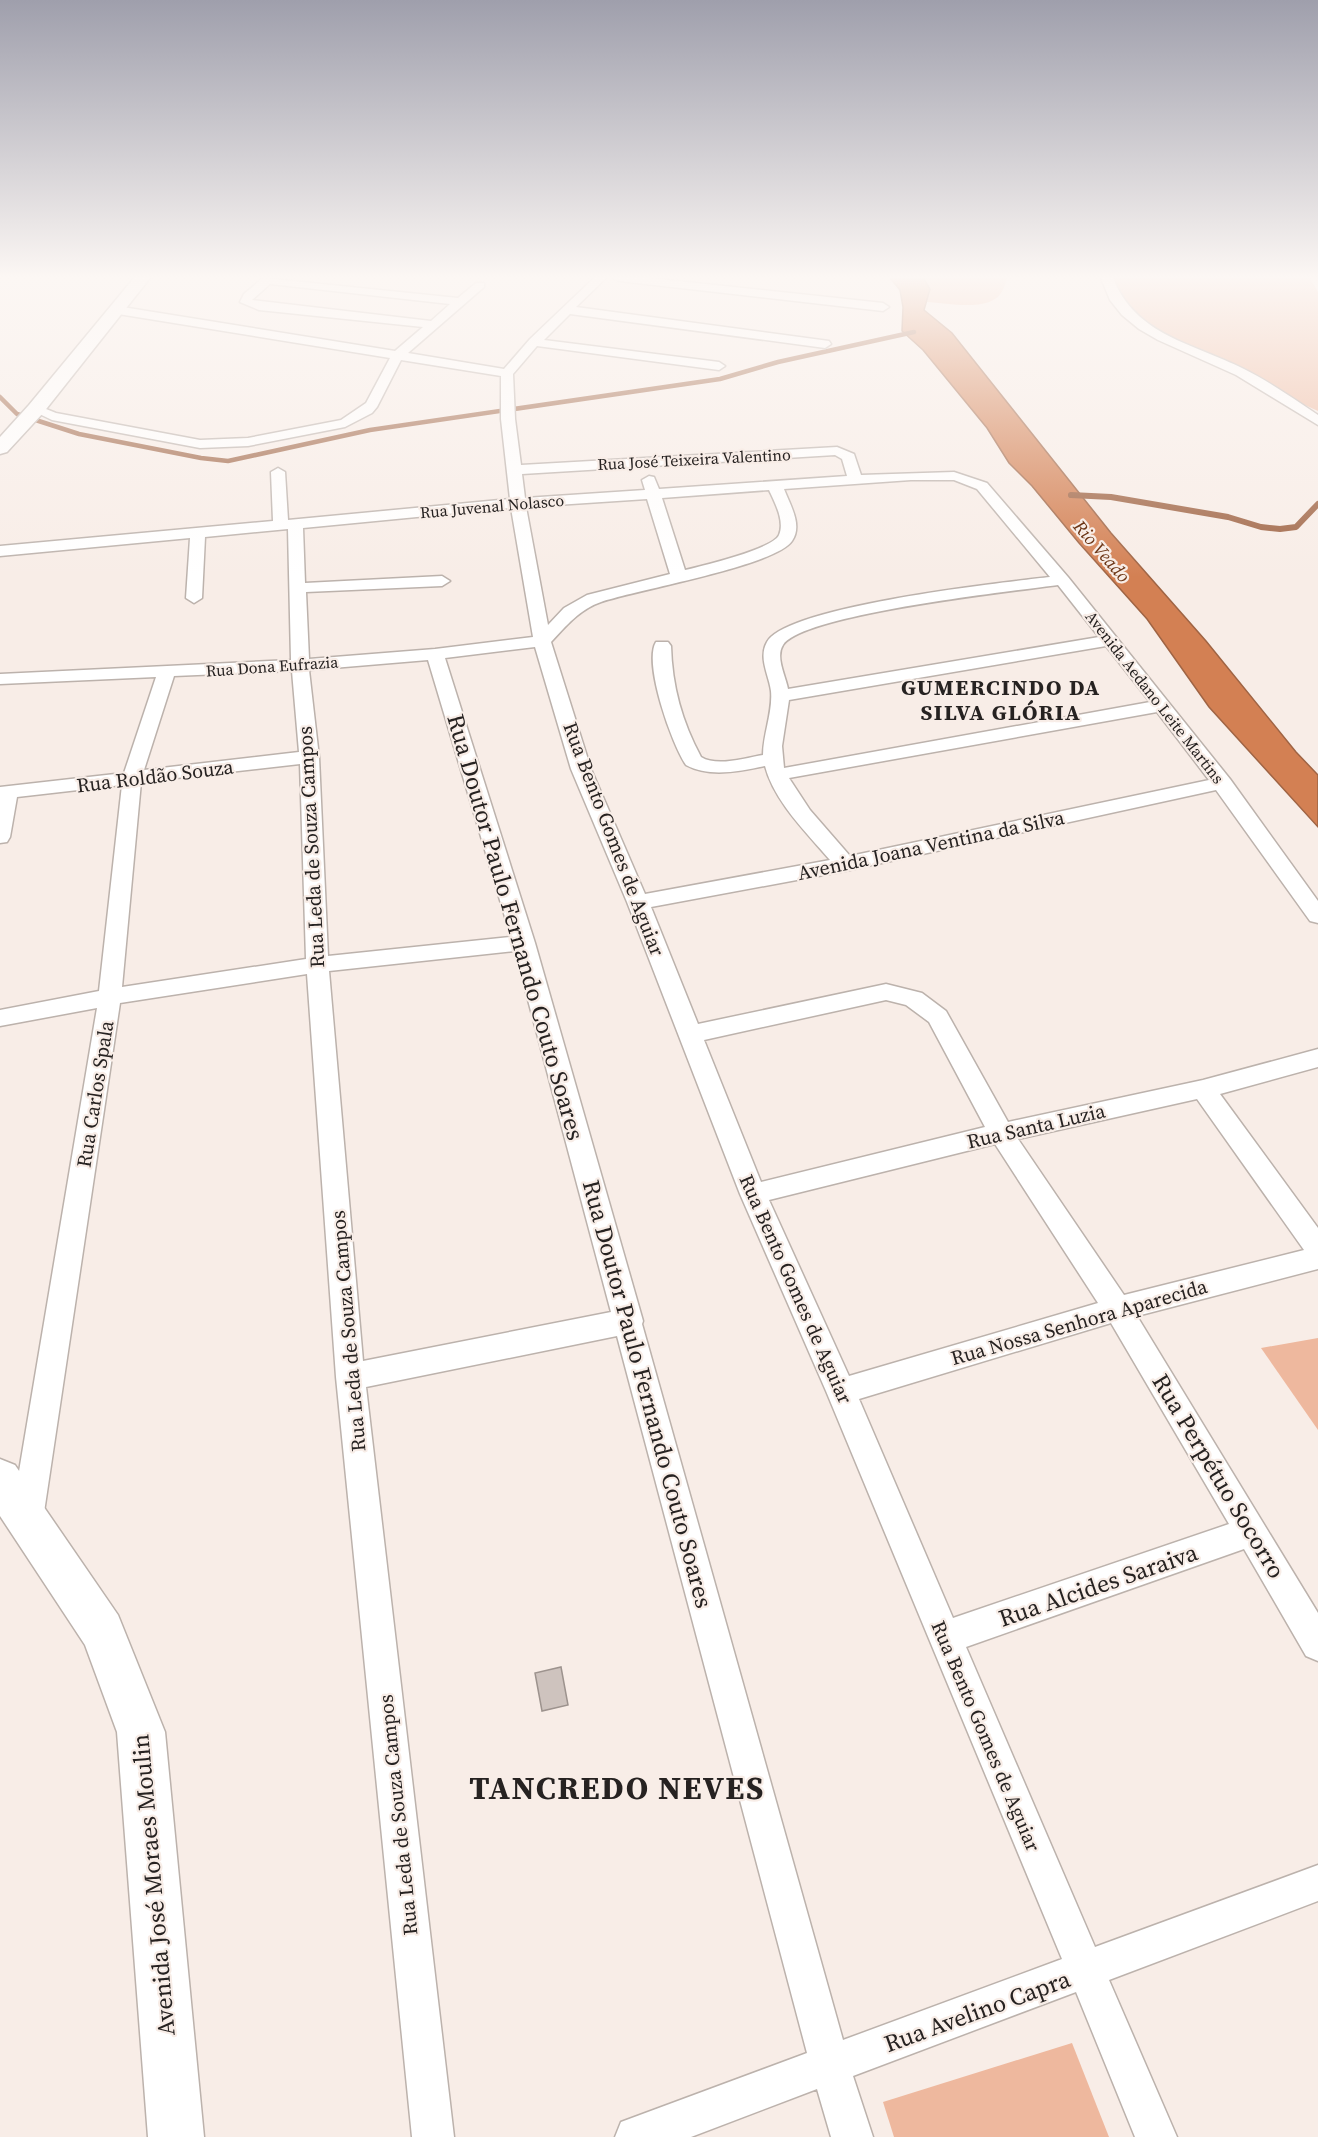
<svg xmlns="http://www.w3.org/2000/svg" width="1318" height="2137" font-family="'Source Serif 4',serif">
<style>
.green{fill:#eeb89e}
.water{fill:#d38053;stroke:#9f6444;stroke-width:1.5}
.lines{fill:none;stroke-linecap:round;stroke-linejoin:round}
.stream-far1{stroke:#9f6444;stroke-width:4.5}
.stream{stroke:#9f6444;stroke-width:6}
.building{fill:#cec3be;stroke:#9d938e;stroke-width:1.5}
.street-casing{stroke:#bcb2ac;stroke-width:3}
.secondary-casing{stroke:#bcb2ac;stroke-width:3}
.street{fill:#fff;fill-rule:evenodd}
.secondary{fill:#fff;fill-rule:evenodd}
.labels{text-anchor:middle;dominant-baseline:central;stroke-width:4.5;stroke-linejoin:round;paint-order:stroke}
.far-street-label{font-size:16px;fill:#262221;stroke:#f8ede7}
.far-water-label{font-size:18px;font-style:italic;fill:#6c3515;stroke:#f8ede7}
.street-label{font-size:20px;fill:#262221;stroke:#f8ede7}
.far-district-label{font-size:22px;font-weight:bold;letter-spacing:1.5px;fill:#262221;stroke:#f8ede7}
.near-street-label{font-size:24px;fill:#262221;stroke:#f8ede7}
.near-district-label{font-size:32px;font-weight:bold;letter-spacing:1.5px;fill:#262221;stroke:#f8ede7}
</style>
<rect width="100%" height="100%" fill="#f8ede7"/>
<g class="green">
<path d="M923,278H1007C1005,285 1002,295 995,299C978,310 946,303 927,302L930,289Z"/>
<path d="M1110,278H1310L1318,292V411L1160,339L1113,290Z"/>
<path d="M1318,1338V1430L1261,1348Z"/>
<path d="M1072,2043L1109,2137H894L883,2102Z"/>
</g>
<path class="water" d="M890,278L924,279L930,289L924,310L952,333L1111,533L1206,641L1296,752L1318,775V827L1209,707L1147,619L1079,543L1032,486L1009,463L987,428L923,350L902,331L903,307L900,290Z"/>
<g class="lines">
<path class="stream-far1" d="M0,397L17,414L79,434L201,458L228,461L370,430L720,379L778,362L914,332"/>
<path class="stream" d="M1071,495L1111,497L1228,517L1261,527L1280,529L1296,527L1318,504"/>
</g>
<path class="building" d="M561,1667L568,1705L542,1711L535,1673Z"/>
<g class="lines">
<g class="street-casing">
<g id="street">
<path d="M263,278L458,298L476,283H484V287L408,353L504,369L530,339L594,278H606L576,307L829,341L831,344L825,348L570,314L544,340L719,362L725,366L719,370L537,346L513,374L515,419L521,465L837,447L854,454L861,475L954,472L987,483L1068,577L1230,779L1318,901V923L1310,921L1216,790L845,871L651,907L698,1024L886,984L922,993L946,1011L1008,1122L1203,1080L1318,1049V1067L1220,1094L1318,1228V1269L1137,1316L1318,1613V1661L1306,1656L1244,1549L966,1647L1095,1947L1318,1865V1901L1109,1980L1177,2137H1135L1076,1992L853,2076L873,2137H831L817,2089L691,2137H615L621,2122L807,2053L617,1336L366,1387L454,2137H412L336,1377L307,974L120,1003L43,1519L38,1530L27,1534L16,1530L11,1519L97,1008L0,1026V1010L99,991L122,785L17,797L10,837L7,842L0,843V787L124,773L156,677L0,684V674L291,660L288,529L205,537L202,598L194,603L186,598L190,538L0,556V546L273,521L271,472L278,468L285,472L288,520L510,499L501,419V376L401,360L377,407L372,413L345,427L248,446L200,448L52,420L29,409L36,405L56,413L200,440L248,438L341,420L366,403L390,358L112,313V307L116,306L395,351L423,327L259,310L240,302L244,294ZM270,284L450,304L431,321L252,300ZM835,455L842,459L847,476L659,489L654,477L649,476L642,480L645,490L525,498L522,474ZM911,480H954L977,489L1050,577C1005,582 786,606 767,642C758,658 769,675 771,691C773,712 763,734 763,755C745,758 717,767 701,757C682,722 672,686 671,646L668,642H656C643,663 672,745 686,765C710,778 740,771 765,766C774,801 806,832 830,860L645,894L591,769L551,642C566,626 580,609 601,602C636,590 775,566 792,541C803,525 790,505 784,489ZM769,490C775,503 785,521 779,535C773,549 702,566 685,570L662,498ZM647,499L670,574L587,595L564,608L548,625L526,507ZM511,508L533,637L435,649L309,659L306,592L442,586L450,581L442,576L305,583L303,528ZM1058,585L1099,637L788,689C786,677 775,657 783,645C803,614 1014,591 1058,585ZM1106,646L1150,702L784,768L782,746L789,700ZM535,647L571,769L627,902L740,1194L826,1391L1062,1959L843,2040L642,1324L643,1321L535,943L445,658ZM428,660L511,937L328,956L319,757L309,670ZM292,671L299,752L144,770L174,676ZM1157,712L1209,780L850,856L810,810L789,778ZM300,764L306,959L122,987L141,782ZM515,951L611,1312L363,1361L329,971ZM886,1000L906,1005L929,1022L985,1127L761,1182L704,1040ZM1197,1099L1304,1250L1124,1295L1018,1139ZM995,1144L1098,1303L849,1376L769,1200ZM1111,1323L1229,1524L953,1618L859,1399Z"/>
<path d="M613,278H649L883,303L889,307L883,311L619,281Z"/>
<path d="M1101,278H1113C1136,336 1193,343 1244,369C1270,382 1294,399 1318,415V425L1236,375L1158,340L1139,329L1122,315L1110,300Z"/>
</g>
</g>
<g class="secondary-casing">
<g id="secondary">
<path d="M134,278H150L43,413L7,452L0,454V437L29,405Z"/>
<path d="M0,1459L15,1465L118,1615L165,1732L204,2137H148L117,1732L85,1645L0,1516Z"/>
</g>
</g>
<use href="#street" class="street"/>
<use href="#secondary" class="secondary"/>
</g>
<linearGradient id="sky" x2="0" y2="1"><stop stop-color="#9f9fac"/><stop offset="0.48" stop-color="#fcf7f4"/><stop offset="1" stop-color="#fcf7f4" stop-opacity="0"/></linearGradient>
<rect width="1318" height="577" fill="url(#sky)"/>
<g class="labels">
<g class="far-street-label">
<text transform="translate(694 459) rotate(-3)">Rua José Teixeira Valentino</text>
<text transform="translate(492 506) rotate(-5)">Rua Juvenal Nolasco</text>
<text transform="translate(272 666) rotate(-4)">Rua Dona Eufrazia</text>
<text transform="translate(1155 697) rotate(52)">Avenida Aedano Leite Martins</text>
</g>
<g class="far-water-label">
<text transform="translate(1102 551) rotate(49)">Rio Veado</text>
</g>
<g class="street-label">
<text transform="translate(155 776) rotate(-7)">Rua Roldão Souza</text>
<text transform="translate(614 839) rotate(69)">Rua Bento Gomes de Aguiar</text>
<text transform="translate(931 845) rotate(-12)">Avenida Joana Ventina da Silva</text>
<text transform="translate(311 847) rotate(-93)">Rua Leda de Souza Campos</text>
<text transform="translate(95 1094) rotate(-81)">Rua Carlos Spala</text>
<text transform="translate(1036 1126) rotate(-13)">Rua Santa Luzia</text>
<text transform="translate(796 1289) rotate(66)">Rua Bento Gomes de Aguiar</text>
<text transform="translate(1079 1322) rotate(-16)">Rua Nossa Senhora Aparecida</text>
<text transform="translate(348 1331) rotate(-95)">Rua Leda de Souza Campos</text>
<text transform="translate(986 1736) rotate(67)">Rua Bento Gomes de Aguiar</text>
<text transform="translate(398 1815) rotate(-96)">Rua Leda de Souza Campos</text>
</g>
<g class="far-district-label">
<text x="1001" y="687">GUMERCINDO DA<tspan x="1001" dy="25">SILVA GLÓRIA</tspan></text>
</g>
<g class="near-street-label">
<text transform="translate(516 927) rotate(74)">Rua Doutor Paulo Fernando Couto Soares</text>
<text transform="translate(648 1394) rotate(75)">Rua Doutor Paulo Fernando Couto Soares</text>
<text transform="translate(1219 1476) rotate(59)">Rua Perpétuo Socorro</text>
<text transform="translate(1098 1585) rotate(-19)">Rua Alcides Saraiva</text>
<text transform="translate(153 1885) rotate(-95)">Avenida José Moraes Moulin</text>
<text transform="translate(977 2011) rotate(-20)">Rua Avelino Capra</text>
</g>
<g class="near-district-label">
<text x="617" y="1788">TANCREDO NEVES</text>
</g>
</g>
</svg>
